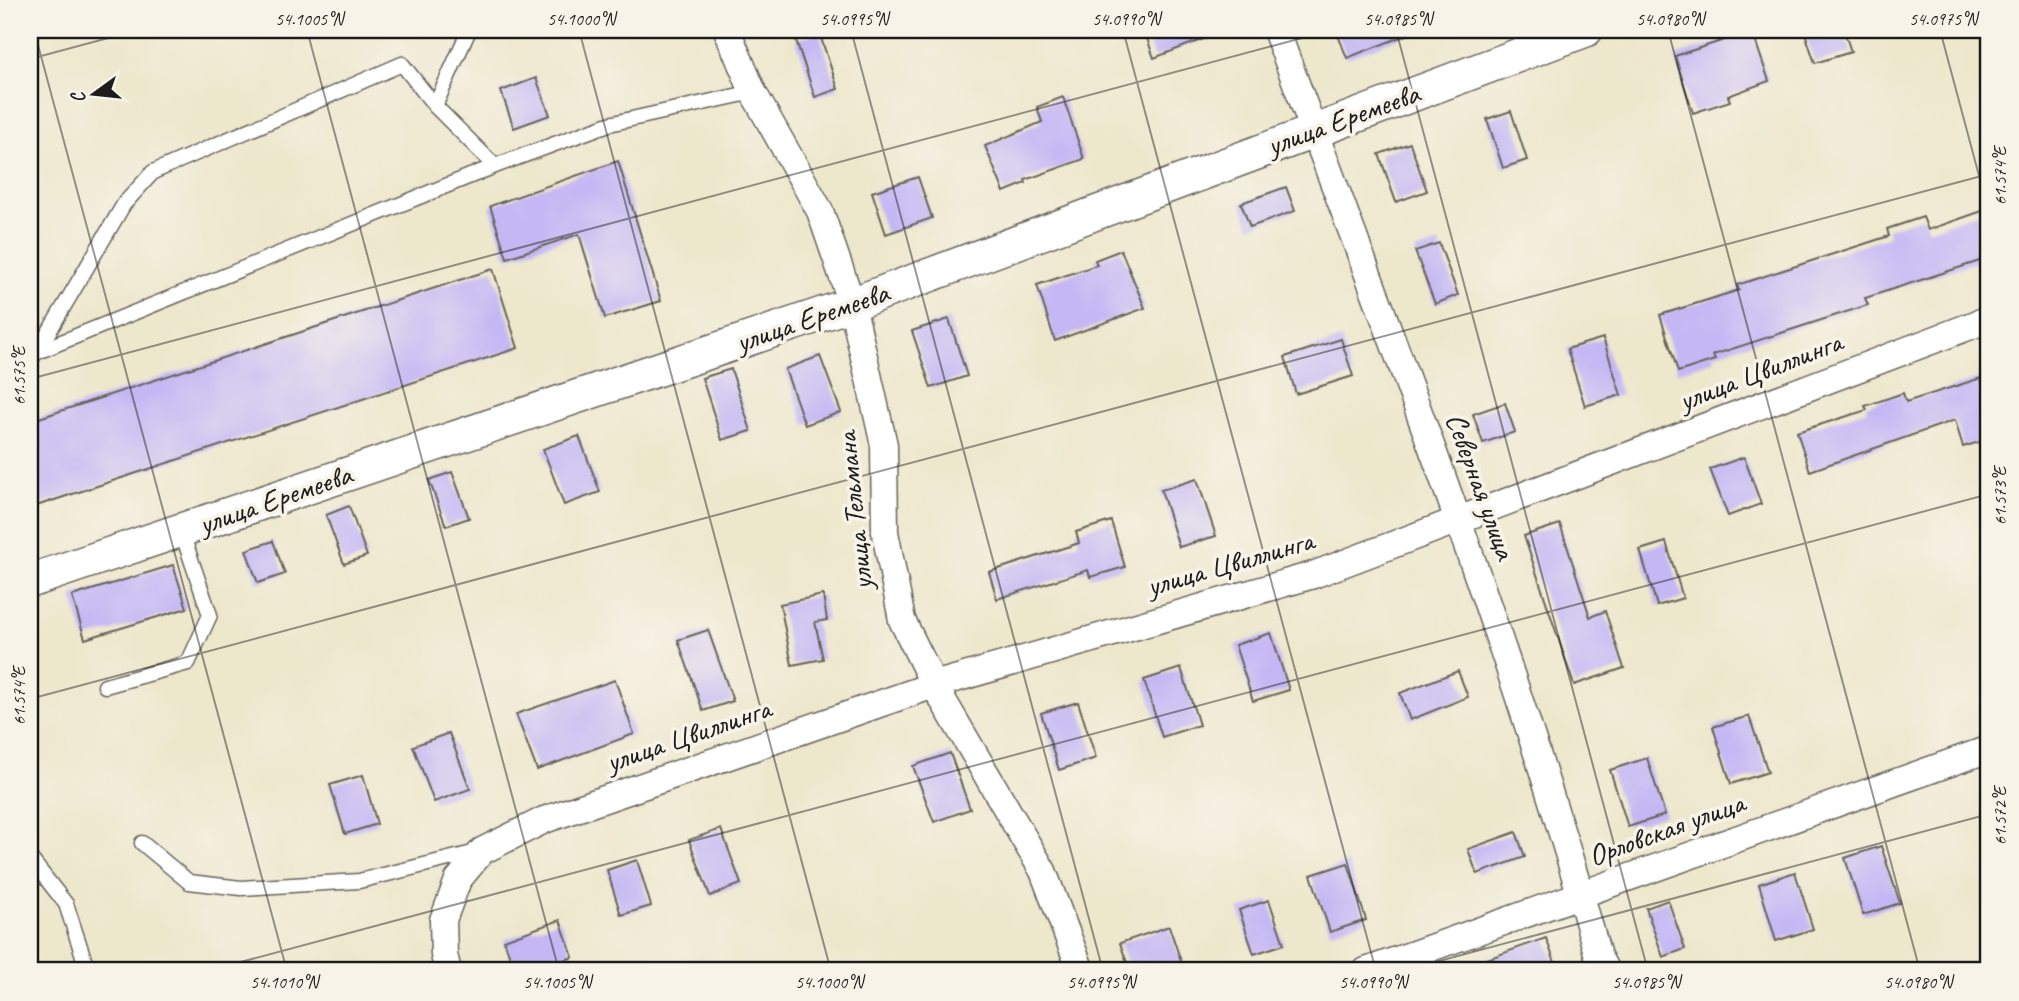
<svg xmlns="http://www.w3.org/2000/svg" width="2019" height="1001" font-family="Caveat,sans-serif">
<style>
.building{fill:#c4b7f4}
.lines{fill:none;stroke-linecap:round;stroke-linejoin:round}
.service-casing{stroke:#65635a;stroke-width:17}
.minor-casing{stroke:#65635a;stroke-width:29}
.tertiary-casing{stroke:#65635a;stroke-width:36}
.service{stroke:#fff;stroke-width:14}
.minor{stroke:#fff;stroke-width:26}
.tertiary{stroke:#fff;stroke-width:33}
.ticks{fill:none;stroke:#1c1c1c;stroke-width:2;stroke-opacity:0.45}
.labels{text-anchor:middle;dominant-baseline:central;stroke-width:7;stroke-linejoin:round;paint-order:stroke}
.street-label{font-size:30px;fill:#1c1c1c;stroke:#f7f3e8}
.neatline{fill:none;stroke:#1c1c1c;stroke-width:2.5}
.ticks-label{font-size:18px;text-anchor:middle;fill:#1c1c1c}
</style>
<rect width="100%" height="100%" fill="#f7f3e8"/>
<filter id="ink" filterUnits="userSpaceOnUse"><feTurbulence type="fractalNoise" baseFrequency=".0143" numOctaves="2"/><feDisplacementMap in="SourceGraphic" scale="14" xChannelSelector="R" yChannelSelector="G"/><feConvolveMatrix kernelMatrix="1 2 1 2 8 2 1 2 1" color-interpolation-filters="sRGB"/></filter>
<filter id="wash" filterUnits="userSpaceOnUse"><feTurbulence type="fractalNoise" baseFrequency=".00686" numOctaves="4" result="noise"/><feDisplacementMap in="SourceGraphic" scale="28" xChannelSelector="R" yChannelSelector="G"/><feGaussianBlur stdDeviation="1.57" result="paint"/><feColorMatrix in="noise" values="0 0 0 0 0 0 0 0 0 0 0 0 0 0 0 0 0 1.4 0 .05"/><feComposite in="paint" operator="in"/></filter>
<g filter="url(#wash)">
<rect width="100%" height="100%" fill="#ede7cc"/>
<g id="blocks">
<g class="building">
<path d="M1144,30H1222V32L1154,58Z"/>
<path d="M1336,30H1413L1414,32L1347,58Z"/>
<path d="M1804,30H1844L1851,52L1815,63Z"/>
<path d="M1752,31L1769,81L1728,96L1730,101L1693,113L1675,56Z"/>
<path d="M819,32L838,89L815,97L796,40Z"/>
<path d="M536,78L550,115L514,128L501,91Z"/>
<path d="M1063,97L1084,159L1025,180L1026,183L1004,192L985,146L1042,122L1037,107Z"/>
<path d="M1511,111L1527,160L1503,168L1487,119Z"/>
<path d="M1410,143L1427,191L1396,202L1379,154Z"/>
<path d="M618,161L661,301L605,318L579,234L507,258L490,206Z"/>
<path d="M918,177L932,218L886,234L872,192Z"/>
<path d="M1286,187L1295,211L1250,227L1241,203Z"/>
<path d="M1985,210L1989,223V258L1865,298L1868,305L1713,355L1715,360L1678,372L1660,315L1739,290L1737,285L1889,236L1887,229L1923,217L1928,230Z"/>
<path d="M1439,243L1458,295L1435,304L1415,251Z"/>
<path d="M1121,250L1145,308L1055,341L1037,285L1097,265L1095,260Z"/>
<path d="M493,269L518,348L30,508V421Z"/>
<path d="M949,319L967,376L931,388L912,331Z"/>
<path d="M1603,338L1621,395L1585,406L1567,349Z"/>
<path d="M1341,339L1353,376L1296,394L1285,357Z"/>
<path d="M820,356L841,412L805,425L785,369Z"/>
<path d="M731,369L751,431L722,440L702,378Z"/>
<path d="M1981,378L1989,402V439L1963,447L1955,420L1810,471L1797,432L1867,410L1865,406L1903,393L1906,402Z"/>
<path d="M1505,403L1515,432L1483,443L1473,414Z"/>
<path d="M579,436L600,492L564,505L543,449Z"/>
<path d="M1744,457L1761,504L1728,516L1710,469Z"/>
<path d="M452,472L469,518L446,526L429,480Z"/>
<path d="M1197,479L1216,536L1179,547L1161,490Z"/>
<path d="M349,506L367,556L344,564L326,515Z"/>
<path d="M1111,521L1125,567L1090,577L1088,570L997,599L989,572L1079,543L1076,532Z"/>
<path d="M1560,524L1590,617L1605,611L1624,668L1574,685L1524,536Z"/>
<path d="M273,541L285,574L258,583L246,550Z"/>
<path d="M1666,542L1683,598L1657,606L1640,550Z"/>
<path d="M173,565L187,608L85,639L72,596Z"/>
<path d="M823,595L827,620L815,622L823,659L792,665L780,604Z"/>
<path d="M708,630L733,701L703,711L678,640Z"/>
<path d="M1271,633L1289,690L1253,701L1235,645Z"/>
<path d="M1181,668L1199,725L1162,737L1144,680Z"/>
<path d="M1458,671L1468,697L1410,720L1400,693Z"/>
<path d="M615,680L634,734L537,770L516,714Z"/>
<path d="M1078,702L1096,758L1059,770L1041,713Z"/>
<path d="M1749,716L1768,772L1731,784L1713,727Z"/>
<path d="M449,733L470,789L434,802L413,746Z"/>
<path d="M950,753L970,809L934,822L913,766Z"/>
<path d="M1647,758L1665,815L1628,827L1610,770Z"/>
<path d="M363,775L377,824L345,834L330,785Z"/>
<path d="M721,829L741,884L710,896L689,840Z"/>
<path d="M1516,832L1525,857L1477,874L1468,849Z"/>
<path d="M1881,846L1900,903L1863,915L1845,858Z"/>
<path d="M637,860L651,906L621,915L607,870Z"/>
<path d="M1348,863L1366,920L1330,932L1311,875Z"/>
<path d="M1795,872L1813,929L1776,941L1759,884Z"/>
<path d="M1269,900L1284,944L1254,954L1239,910Z"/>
<path d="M1668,900L1685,949L1663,957L1646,908Z"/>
<path d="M560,920L573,957L531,971H515L504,940Z"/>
<path d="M1169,926L1182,964L1160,971H1130L1120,943Z"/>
<path d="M1546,938L1558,971H1463L1462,968Z"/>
</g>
</g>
</g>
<g filter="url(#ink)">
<use href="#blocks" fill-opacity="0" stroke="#65635a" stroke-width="2"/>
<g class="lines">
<g class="service-casing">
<g id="service">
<path d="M435,106L469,30"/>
<path d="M37,352L124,204L153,172L402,64L435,106L495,166"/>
<path d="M30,360L37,352L495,166L609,124L753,92"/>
<path d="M105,686L188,663L210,615L181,530"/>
<path d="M142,843L189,882L241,888L359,881L477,852"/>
<path d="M30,858L66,904L88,971"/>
</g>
</g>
<g class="minor-casing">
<g id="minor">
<path d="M727,30L753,92L820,211L852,304L884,445L885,532L902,620L934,685L1043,871L1081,971"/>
<path d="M1276,30C1391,336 1510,641 1598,956L1606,971"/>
<path d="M448,971L444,955L443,920L458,880L482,851L544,820L934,685L1313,575L1989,319"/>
<path d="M1366,971L1989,749"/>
</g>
</g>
<g class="tertiary-casing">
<path id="tertiary" d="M30,581L852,304L1586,30"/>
</g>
<use href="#service" class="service"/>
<use href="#minor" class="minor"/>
<use href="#tertiary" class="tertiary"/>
</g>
</g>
<path class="ticks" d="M34,30L287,971M307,30L559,971M579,30L831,971M851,30L1103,971M1123,30L1376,971M1396,30L1648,971M1668,30L1920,971M1940,30L1989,213M30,59L138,30M30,379L1332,30M30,699L1989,174M207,971L1989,494M1402,971L1989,814"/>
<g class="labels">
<g class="street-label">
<text transform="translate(1343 119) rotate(-20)">улица Еремеева</text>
<text transform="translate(812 317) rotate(-19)">улица Еремеева</text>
<text transform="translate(1760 371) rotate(-21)">улица Цвиллинга</text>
<text transform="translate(1481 486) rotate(70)">Северная улица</text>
<text transform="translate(275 499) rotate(-19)">улица Еремеева</text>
<text transform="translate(854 511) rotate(-96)">улица Тельмана</text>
<text transform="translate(1230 563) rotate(-16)">улица Цвиллинга</text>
<text transform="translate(688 735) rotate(-19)">улица Цвиллинга</text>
<text transform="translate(1666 829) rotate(-20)">Орловская улица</text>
</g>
</g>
<rect width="2019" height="1001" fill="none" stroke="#f7f3e8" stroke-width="77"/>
<g transform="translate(94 94) rotate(255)" stroke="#f7f3e8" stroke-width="5" paint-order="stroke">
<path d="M0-5L12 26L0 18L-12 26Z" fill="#1c1c1c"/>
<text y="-10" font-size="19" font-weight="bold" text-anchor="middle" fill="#1c1c1c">С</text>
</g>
<rect x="38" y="38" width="1942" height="924" class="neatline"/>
<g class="ticks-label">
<text x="309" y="25">54.1005°N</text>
<text x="581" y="25">54.1000°N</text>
<text x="854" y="25">54.0995°N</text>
<text x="1126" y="25">54.0990°N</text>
<text x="1398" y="25">54.0985°N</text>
<text x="1670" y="25">54.0980°N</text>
<text x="1943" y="25">54.0975°N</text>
<text transform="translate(2000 176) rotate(-90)" y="6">61.574°E</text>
<text transform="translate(19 376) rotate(-90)" y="6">61.575°E</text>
<text transform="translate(2000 496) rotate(-90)" y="6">61.573°E</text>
<text transform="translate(19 696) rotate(-90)" y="6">61.574°E</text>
<text transform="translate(2000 816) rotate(-90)" y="6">61.572°E</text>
<text x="284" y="988">54.1010°N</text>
<text x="557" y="988">54.1005°N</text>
<text x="829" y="988">54.1000°N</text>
<text x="1101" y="988">54.0995°N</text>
<text x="1373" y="988">54.0990°N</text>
<text x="1646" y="988">54.0985°N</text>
<text x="1918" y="988">54.0980°N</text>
</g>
</svg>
